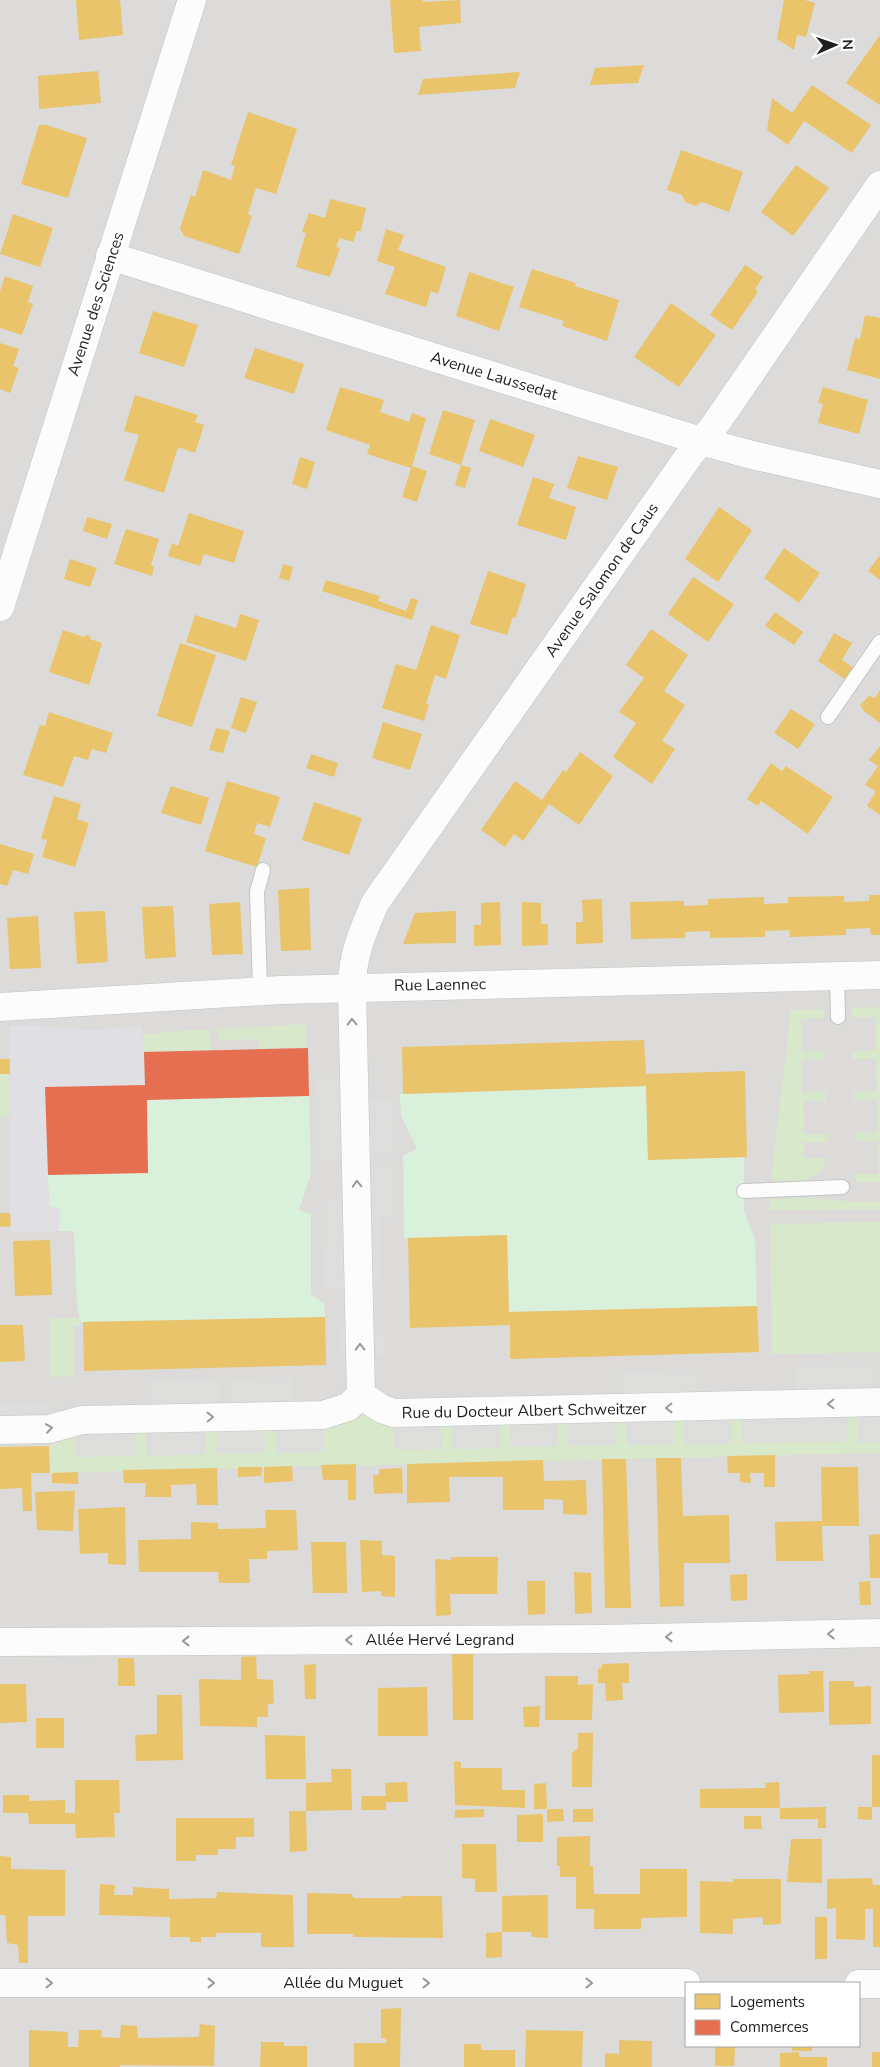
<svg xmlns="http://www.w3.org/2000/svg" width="880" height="2067" font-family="'Nunito Sans',sans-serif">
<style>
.residential{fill:#dcdbda;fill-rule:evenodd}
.grass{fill:#d8e8ca}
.park{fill:#d9f1db}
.parking{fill:#dddddc}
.plaza{fill:#e0dfe3}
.homes{fill:#e9c46a}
.shops{fill:#e76f51}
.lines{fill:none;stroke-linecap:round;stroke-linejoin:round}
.service-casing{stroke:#c4c4c2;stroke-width:16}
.minor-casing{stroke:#c4c4c2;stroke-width:29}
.tertiary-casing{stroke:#c4c4c2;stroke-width:29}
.service{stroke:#fcfcfc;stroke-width:14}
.minor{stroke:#fcfcfc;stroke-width:28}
.tertiary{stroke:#fcfcfc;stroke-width:28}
.oneway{stroke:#999}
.labels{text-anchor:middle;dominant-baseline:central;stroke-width:5;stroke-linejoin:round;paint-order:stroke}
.street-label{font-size:16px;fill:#1f1f1f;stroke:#fff}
</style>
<rect width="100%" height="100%" fill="#edece9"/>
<path class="residential" d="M0,0H880V2067H0ZM686,1983H859V2046H686Z"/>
<g class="grass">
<path d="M880,1007V1209L770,1210V1199L805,1198L857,1202L880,1201L879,1182H856V1174H879L878,1141H855V1133L878,1132L877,1099L854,1100V1092L877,1091L876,1059H853V1051L876,1050L875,1017H852V1008Z"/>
<path d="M824,1009V1018L801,1019L802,1052L825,1051V1059L802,1060V1093L826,1092V1101H803L804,1134H827V1142H804V1158H827C820,1185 793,1180 771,1181L791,1010Z"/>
<path d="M305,1024L306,1047L259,1049L258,1039L218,1040V1029Z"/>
<path d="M210,1029L211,1050L144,1052L143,1034Z"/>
<path d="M0,1074H10L11,1116L0,1117Z"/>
<path d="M880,1222V1352L772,1354L770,1224Z"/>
<path d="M80,1318V1326H73L74,1376L50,1377L49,1319Z"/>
<path d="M364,1414L382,1425L394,1427L395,1449L441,1426L452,1425L453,1449L500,1448L499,1424H510L511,1447L558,1446V1423H568V1446L616,1445L615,1421H626L627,1445L673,1444V1421L684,1420L685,1444L732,1443L731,1419H742L743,1442L848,1441V1417H858L859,1443L880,1442V1453L50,1473L49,1446L75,1434L135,1456V1433L146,1432L147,1456L206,1454V1431H217L265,1453L264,1430H275L276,1453L323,1452V1429L343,1425Z"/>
</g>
<g class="park">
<path d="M646,1086L648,1160L744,1157V1211L755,1240L757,1306L509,1312L507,1235L404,1238L403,1156L417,1149L401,1115L400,1094Z"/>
<path d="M309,1096L311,1174L299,1210L311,1214V1294L324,1303L325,1317L80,1322L77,1303L74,1231H59V1209L49,1207L48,1175L147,1100Z"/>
</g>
<g class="parking">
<path d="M341,1073L344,1159L320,1160L317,1074Z"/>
<path d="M392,1099L393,1153L370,1154L369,1100Z"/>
<path d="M370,1162H393L394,1216L380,1217L384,1356H376Z"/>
<path d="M344,1200L348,1356L339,1357L337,1287L323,1288L321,1201Z"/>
<path d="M874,1366V1389L795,1391V1368Z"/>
<path d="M696,1370V1393L618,1395L617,1371Z"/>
<path d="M292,1378V1400L231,1402V1379Z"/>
<path d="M219,1379L220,1402L151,1404L150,1381Z"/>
<path d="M49,1404V1413L0,1414V1405Z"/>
<path d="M848,1417V1441L743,1443L742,1419Z"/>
<path d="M858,1417H880V1442L859,1443Z"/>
<path d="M731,1419L732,1443L684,1444V1420Z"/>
<path d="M615,1421L616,1445L568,1446V1423Z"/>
<path d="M626,1421H673V1444L627,1445Z"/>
<path d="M558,1423V1446L511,1447L510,1424Z"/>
<path d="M499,1424L500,1448L453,1449L452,1425Z"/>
<path d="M441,1426L442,1449L395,1450L394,1427Z"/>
<path d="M323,1429V1452L276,1453L275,1430Z"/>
<path d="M264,1430L265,1453L217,1454V1431Z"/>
<path d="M206,1431V1454L147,1456L146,1432Z"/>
<path d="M135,1433L136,1456L76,1457L75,1434Z"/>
</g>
<path class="plaza" d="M27,1025L91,1030L142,1026L145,1085L45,1088L49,1206L60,1209L59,1231L10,1232V1026Z"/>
<g class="homes">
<path d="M76,0H120L123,35L79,40Z"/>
<path d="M390,0H423V2L460,0L461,23L419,27L421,51L394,53Z"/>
<path d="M784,0H805L815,3L806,37L797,35L794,50L777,39Z"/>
<path d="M880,35V105L846,83Z"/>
<path d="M644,65L638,83L590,85L595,68Z"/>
<path d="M98,71L101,103L39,109L38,76Z"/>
<path d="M520,72L515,88L418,95L423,79Z"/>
<path d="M812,85L871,125L852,153L804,121L788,145L767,130L772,98L792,113Z"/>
<path d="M248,112L297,129L276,194L256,188L248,214L252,216L239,254L184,236L180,228L191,195L195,197L203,170L231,180L235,166L231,165Z"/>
<path d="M39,125H46L87,138L68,198L21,184Z"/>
<path d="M681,150L743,172L729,212L702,202L696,206L685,202L682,195L667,190Z"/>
<path d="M796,165L829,188L793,236L761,212Z"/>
<path d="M330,199L366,208L361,231H357L353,242L340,238L336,247L340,248L330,277L296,267L306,233L302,232L309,213L325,218Z"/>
<path d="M13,214L53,228L40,267L0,254Z"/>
<path d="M386,229L404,235L398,250L446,267L438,294L431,291L426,307L385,294L395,267L377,261Z"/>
<path d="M745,265L763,277L755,289L758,292L732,330L710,315Z"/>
<path d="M532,269L576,283L575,286L619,300L607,341L562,326L564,321L519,307Z"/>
<path d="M469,272L514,287L499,331L456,316Z"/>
<path d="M5,276L33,286L28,302L33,304L22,335L0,328V291Z"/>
<path d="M671,303L716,335L679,387L634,357Z"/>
<path d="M153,311L198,325L184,367L139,353Z"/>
<path d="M865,315L880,318V379L847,370L855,338L860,339Z"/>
<path d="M0,343L19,349L13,366L19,368L10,393L0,389Z"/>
<path d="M255,348L304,364L294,394L244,378Z"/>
<path d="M340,387L384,400L380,412L409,422L412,413L426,418L412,466L427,471L417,502L402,497L411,468L367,454L370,445L326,430Z"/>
<path d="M823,387L868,400L859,434L818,423L823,404L818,403Z"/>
<path d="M135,395L198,415L195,422L204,425L195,453L178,447L164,493L124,480L139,435L124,431Z"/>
<path d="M443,410L475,420L461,465L429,454Z"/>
<path d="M490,419L535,435L523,467L479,451Z"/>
<path d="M578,456L618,467L607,500L567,488Z"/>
<path d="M300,457L315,462L307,489L292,484Z"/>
<path d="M461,465L471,468L465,488L455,485Z"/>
<path d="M533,477L554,484L549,498L576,507L566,540L517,525Z"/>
<path d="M719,507L752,530L718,582L685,559Z"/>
<path d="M189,513L244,531L234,563L204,554L200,566L168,556L172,543L178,546Z"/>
<path d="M87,517L112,524L107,539L83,531Z"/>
<path d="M126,529L159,539L151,565L154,567L152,576L114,564Z"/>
<path d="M784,548L820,573L799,603L764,578Z"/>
<path d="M880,555V580L868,571Z"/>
<path d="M70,559L97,568L90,587L64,579Z"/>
<path d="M283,564L293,567L289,581L279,578Z"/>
<path d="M488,571L526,584L516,617H513L507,635L470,624Z"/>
<path d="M693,577L734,604L708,642L668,614Z"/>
<path d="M326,580L380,596L378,601L406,611L411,598L418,600L412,620L322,591Z"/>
<path d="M775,612L803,632L794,645L765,626Z"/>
<path d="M240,614L259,620L246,661L186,642L195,615L236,628Z"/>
<path d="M431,625L460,635L446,679L435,675L426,704L429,705L424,721L382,708L396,664L416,670Z"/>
<path d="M651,629L688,655L664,691L685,705L662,741L675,749L652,784L613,757L636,723L619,712L644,678L626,665Z"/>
<path d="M63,630L84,637L86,635L91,636L90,639L102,643L89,685L49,672Z"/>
<path d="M834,633L852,643L842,660L854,668L846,680L818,661Z"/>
<path d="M180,643L216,655L192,727L157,716Z"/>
<path d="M880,690V723L864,711L860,705L869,696L875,698Z"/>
<path d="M241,697L257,702L246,733L231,728Z"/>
<path d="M791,709L815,724L798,749L774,733Z"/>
<path d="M49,712L113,733L106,753L92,749L88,760L74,756L63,787L23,775L40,725L45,726Z"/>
<path d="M383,722L422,734L410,770L372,758Z"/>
<path d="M216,728L230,731L223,753L209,750Z"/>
<path d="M880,746V815L867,806L876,791L865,785L878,766L869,760Z"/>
<path d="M580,752L613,776L579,825L549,804L523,841L514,834L505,847L481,830L515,781L542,800L563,770L566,772Z"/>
<path d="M311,754L338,763L334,777L306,768Z"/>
<path d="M771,763L782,771L786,766L833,797L808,834L761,801L758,806L747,799Z"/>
<path d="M227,781L280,797L270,827L257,823L254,834L266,838L257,867L205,851Z"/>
<path d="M171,786L209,798L201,825L161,813Z"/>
<path d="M54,796L81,804L77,819L89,823L75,867L42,857L47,840L41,839Z"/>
<path d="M314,802L362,818L349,855L302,840Z"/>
<path d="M0,844L34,854L28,874L13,870L7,886L0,884Z"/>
<path d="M309,888L311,950L281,951L278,890Z"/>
<path d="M869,895H880V935H871L870,928L846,929V935L790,937L789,930L765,931V937L710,938V931L685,932V938L631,939L630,902L684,901V906L708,905V899L764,897V904L788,903V897L844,896V902L869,901Z"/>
<path d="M602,899L603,943L576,944V922H583L582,900Z"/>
<path d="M240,902L243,954L212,955L209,904Z"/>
<path d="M500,902L501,945L474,946V925H481V903Z"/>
<path d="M522,902L541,903V924H548V945L522,946Z"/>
<path d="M173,906L176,957L145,959L142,907Z"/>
<path d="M105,911L108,962L77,964L74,912Z"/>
<path d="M456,911V943L403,944L415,913Z"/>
<path d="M38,916L41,968L10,969L7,918Z"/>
<path d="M644,1040L646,1074L745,1071L747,1157L648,1160L646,1086L403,1094L402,1047Z"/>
<rect x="0" y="1059" width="10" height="15"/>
<path d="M0,1213H10L11,1226L0,1227Z"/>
<path d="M507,1235L509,1312L757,1306L759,1352L510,1359V1325L410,1328L408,1238Z"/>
<path d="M50,1240L52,1295L15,1296L13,1241Z"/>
<path d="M325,1317L326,1365L84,1371L83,1322Z"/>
<path d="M0,1325H23L25,1361L0,1362Z"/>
<path d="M49,1446L50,1473H31L32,1511H23L22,1488L0,1489V1447Z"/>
<path d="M775,1455V1487H764V1473H750L751,1483L740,1482V1473H728L727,1456Z"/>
<path d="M656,1458H681L683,1516L729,1515L730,1563H684V1606L660,1607Z"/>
<path d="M602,1459H626L631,1608H605Z"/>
<path d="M543,1460L544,1481L586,1480L587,1515L563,1514V1500L544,1499V1510H503V1477H449L450,1502L407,1503V1464Z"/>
<path d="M356,1464V1500H348V1480H323L321,1465Z"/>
<path d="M292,1466L293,1481L264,1483V1467Z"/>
<path d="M238,1467H262L261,1476L238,1477Z"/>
<path d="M821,1467H858L859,1526H822L823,1561H776L775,1522L822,1521Z"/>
<path d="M217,1468L218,1505H197L196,1484L171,1485V1497H145L146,1483H124L123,1470Z"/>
<path d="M402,1468L403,1493L374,1494L373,1475H379V1469Z"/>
<path d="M78,1472V1484L52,1483V1473Z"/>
<path d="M75,1491L73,1531L37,1530L35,1492Z"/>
<path d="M125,1507L126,1565L108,1564V1553L80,1554L78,1509Z"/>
<path d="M265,1510H296L298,1550L267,1551V1559H249L250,1583H219L218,1572H139L138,1540L191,1539V1522L218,1523V1529L266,1528Z"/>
<path d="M880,1534V1578H870L869,1535Z"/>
<path d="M360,1540L382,1541V1555L395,1556V1597L381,1596V1591L362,1592Z"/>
<path d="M311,1542H346L347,1593H313Z"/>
<path d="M451,1557H498L497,1594H450L451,1615L436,1616L435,1559L451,1560Z"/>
<path d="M574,1572L591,1573L592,1613L575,1614Z"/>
<path d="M747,1574V1600L731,1601L730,1575Z"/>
<path d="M527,1581H545V1614L528,1615Z"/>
<path d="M870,1581L871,1605H860L859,1582Z"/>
<path d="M452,1653H473V1720H453Z"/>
<path d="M256,1656L257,1679L273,1680L274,1703L268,1704V1717H257V1727L200,1726L199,1679L241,1680V1657Z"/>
<path d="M118,1658H134L135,1686H118Z"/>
<path d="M629,1663V1683H622L623,1700L606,1701L605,1683H598V1669L602,1668V1664Z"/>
<path d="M316,1664V1699H305L304,1665Z"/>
<path d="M809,1671H823L824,1712L779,1713L778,1675L810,1674Z"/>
<path d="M545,1676H578V1685L593,1684L592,1720H545Z"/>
<path d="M829,1681H854V1687L871,1686V1724L829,1725Z"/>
<path d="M0,1684H26L27,1722L0,1723Z"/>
<path d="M427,1687L428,1736H378V1688Z"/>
<path d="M157,1695H182L183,1760L136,1761L135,1735L157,1734Z"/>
<path d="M540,1706L539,1727H524L523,1707Z"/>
<rect x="36" y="1718" width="28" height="30"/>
<path d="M578,1733H593L592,1787H572V1753L578,1748Z"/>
<path d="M265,1735L305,1736L306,1779H266Z"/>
<rect x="872" y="1755" width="8" height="52"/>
<path d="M454,1761L461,1762V1768H502V1790H525V1808L455,1805Z"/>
<path d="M331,1769H351L352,1810L306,1811V1783L332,1782Z"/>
<path d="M75,1780H119L120,1813H114L115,1837L76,1838L75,1824H29L28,1813H3V1795H29V1801L65,1800V1813H75Z"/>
<path d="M407,1782L408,1802H386V1810H361L362,1796H386L385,1783Z"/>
<path d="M779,1782L780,1808H700V1789L766,1788L765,1783Z"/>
<path d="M546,1783L547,1809H534V1784Z"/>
<path d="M826,1807V1828H818V1819H780V1808Z"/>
<path d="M858,1807H872V1820L858,1819Z"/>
<path d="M484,1809V1817L455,1818V1810Z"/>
<path d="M547,1809H563L564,1821L547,1822Z"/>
<rect x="573" y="1809" width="20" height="13"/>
<path d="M289,1811H306L307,1851L290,1852Z"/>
<path d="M543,1814V1842H517V1815Z"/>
<path d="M744,1816H761L762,1829H744Z"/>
<path d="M176,1818H254V1837H236V1849H218V1855H196V1861H176Z"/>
<path d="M590,1836V1866H593L594,1894H640V1869H687V1917L641,1918V1929H594V1909H576V1877H560V1866H557V1837Z"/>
<path d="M791,1839H822V1883L787,1882Z"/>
<path d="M462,1844H496L497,1892H475V1879L462,1878Z"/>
<path d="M0,1856L11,1857V1869L65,1870V1916H28V1963H19L18,1945L7,1943L5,1915H0Z"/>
<path d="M872,1878L873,1885H880V1947H873V1909H865V1940L836,1939V1908L827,1909V1879Z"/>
<path d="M733,1879H781V1924L763,1925V1917L733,1919V1934L700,1933V1881L733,1882Z"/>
<path d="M100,1884L115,1885L114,1895H133V1887L169,1889V1899L216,1898L217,1892L293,1895L294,1947H261V1933H216V1937H201V1942H190V1937H170V1917L99,1915Z"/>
<path d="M307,1893L352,1894L353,1898H401V1896H442L443,1938L353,1937V1934H307Z"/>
<path d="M548,1895V1938L532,1937L531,1932H502V1896Z"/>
<rect x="815" y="1917" width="12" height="42"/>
<path d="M502,1932V1957L486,1958V1933Z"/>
<path d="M401,2008L400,2067H354V2043H386V2039L381,2038V2009Z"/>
<path d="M200,2024L215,2026L214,2066L120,2065V2067H29V2030L68,2032V2047H78L79,2030H102L101,2037L120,2038L121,2025L137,2026L138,2038L199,2037Z"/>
<path d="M526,2030L583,2031L582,2067H525Z"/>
<path d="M619,2040L652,2041V2067H605V2053L619,2054Z"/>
<path d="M261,2042H284V2046H307V2067H260Z"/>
<path d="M464,2044H481V2050H515V2067H464Z"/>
<path d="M715,2046H735L734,2066H715Z"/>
<rect x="792" y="2046" width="20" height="5"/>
<path d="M799,2052V2057H827V2067H780V2053Z"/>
<rect x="872" y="2052" width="8" height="15"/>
</g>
<path class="shops" d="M308,1048L309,1096L147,1100L148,1173L48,1175L45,1087L145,1085L144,1052Z"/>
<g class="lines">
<g class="service-casing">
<g id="service">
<path d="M828,717L880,642"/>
<path d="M837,976L838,1017"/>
<path d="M260,991L257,892L263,870"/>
<path d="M744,1191L842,1187"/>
</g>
</g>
<g class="minor-casing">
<g id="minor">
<path d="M110,256L701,441L752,455L880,484"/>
<path d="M0,1007L281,990L880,975"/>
<path d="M361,1395L352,987C352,956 363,931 375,903L691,453L712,429L880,185"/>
<path d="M361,1395L382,1409L394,1413L880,1402"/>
<path d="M0,1430L49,1429L82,1420L323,1415L348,1407L361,1395"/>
<path d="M0,1642L601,1639L880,1633"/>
<path d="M0,1983H686"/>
<path d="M859,1984H880"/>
</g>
</g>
<g class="tertiary-casing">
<path id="tertiary" d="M0,607L192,0"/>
</g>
<use href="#service" class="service"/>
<use href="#minor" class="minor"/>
<use href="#tertiary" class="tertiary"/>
</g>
<defs><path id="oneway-chevron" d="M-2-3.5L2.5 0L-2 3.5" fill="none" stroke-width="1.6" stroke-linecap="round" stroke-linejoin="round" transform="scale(1.25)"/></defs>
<g class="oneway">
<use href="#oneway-chevron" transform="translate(352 1022) rotate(-91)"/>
<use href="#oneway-chevron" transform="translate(357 1184) rotate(-92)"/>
<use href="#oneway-chevron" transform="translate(360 1347) rotate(-91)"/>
<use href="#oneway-chevron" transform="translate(831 1404) rotate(178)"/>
<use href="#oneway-chevron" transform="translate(669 1408) rotate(179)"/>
<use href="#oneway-chevron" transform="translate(210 1417) rotate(-1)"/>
<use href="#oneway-chevron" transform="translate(49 1428) rotate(-8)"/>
<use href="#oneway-chevron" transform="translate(831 1634) rotate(179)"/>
<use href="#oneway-chevron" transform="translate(669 1637) rotate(179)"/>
<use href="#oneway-chevron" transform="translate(349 1640) rotate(180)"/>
<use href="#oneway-chevron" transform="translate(186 1641) rotate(180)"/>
<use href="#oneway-chevron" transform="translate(49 1983)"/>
<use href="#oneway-chevron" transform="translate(211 1983)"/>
<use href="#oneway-chevron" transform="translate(426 1983)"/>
<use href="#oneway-chevron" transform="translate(589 1983)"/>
</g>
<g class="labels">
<g class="street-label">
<text transform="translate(96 304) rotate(-72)">Avenue des Sciences</text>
<text transform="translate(494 376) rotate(17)">Avenue Laussedat</text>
<text transform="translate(602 580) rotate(-55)">Avenue Salomon de Caus</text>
<text transform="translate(440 985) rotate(-1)">Rue Laennec</text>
<text transform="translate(524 1411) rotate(-1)">Rue du Docteur Albert Schweitzer</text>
<text x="440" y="1640">Allée Hervé Legrand</text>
<text x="343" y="1983">Allée du Muguet</text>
</g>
</g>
<rect x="685" y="1982" width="175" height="65" fill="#ffffff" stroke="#a5a5a5"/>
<rect x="695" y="1994" width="25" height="15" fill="#e9c46a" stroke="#a5a5a5"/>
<text x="730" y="2007" font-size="15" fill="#1f1f1f">Logements</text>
<rect x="695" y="2020" width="25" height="15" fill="#e76f51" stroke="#a5a5a5"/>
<text x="730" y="2032" font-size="15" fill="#1f1f1f">Commerces</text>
<g transform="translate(835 45) rotate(88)" stroke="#ffffff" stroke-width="4" paint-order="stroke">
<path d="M0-4L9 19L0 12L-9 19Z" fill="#1f1f1f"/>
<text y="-8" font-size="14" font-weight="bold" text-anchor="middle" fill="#1f1f1f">N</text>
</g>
</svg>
